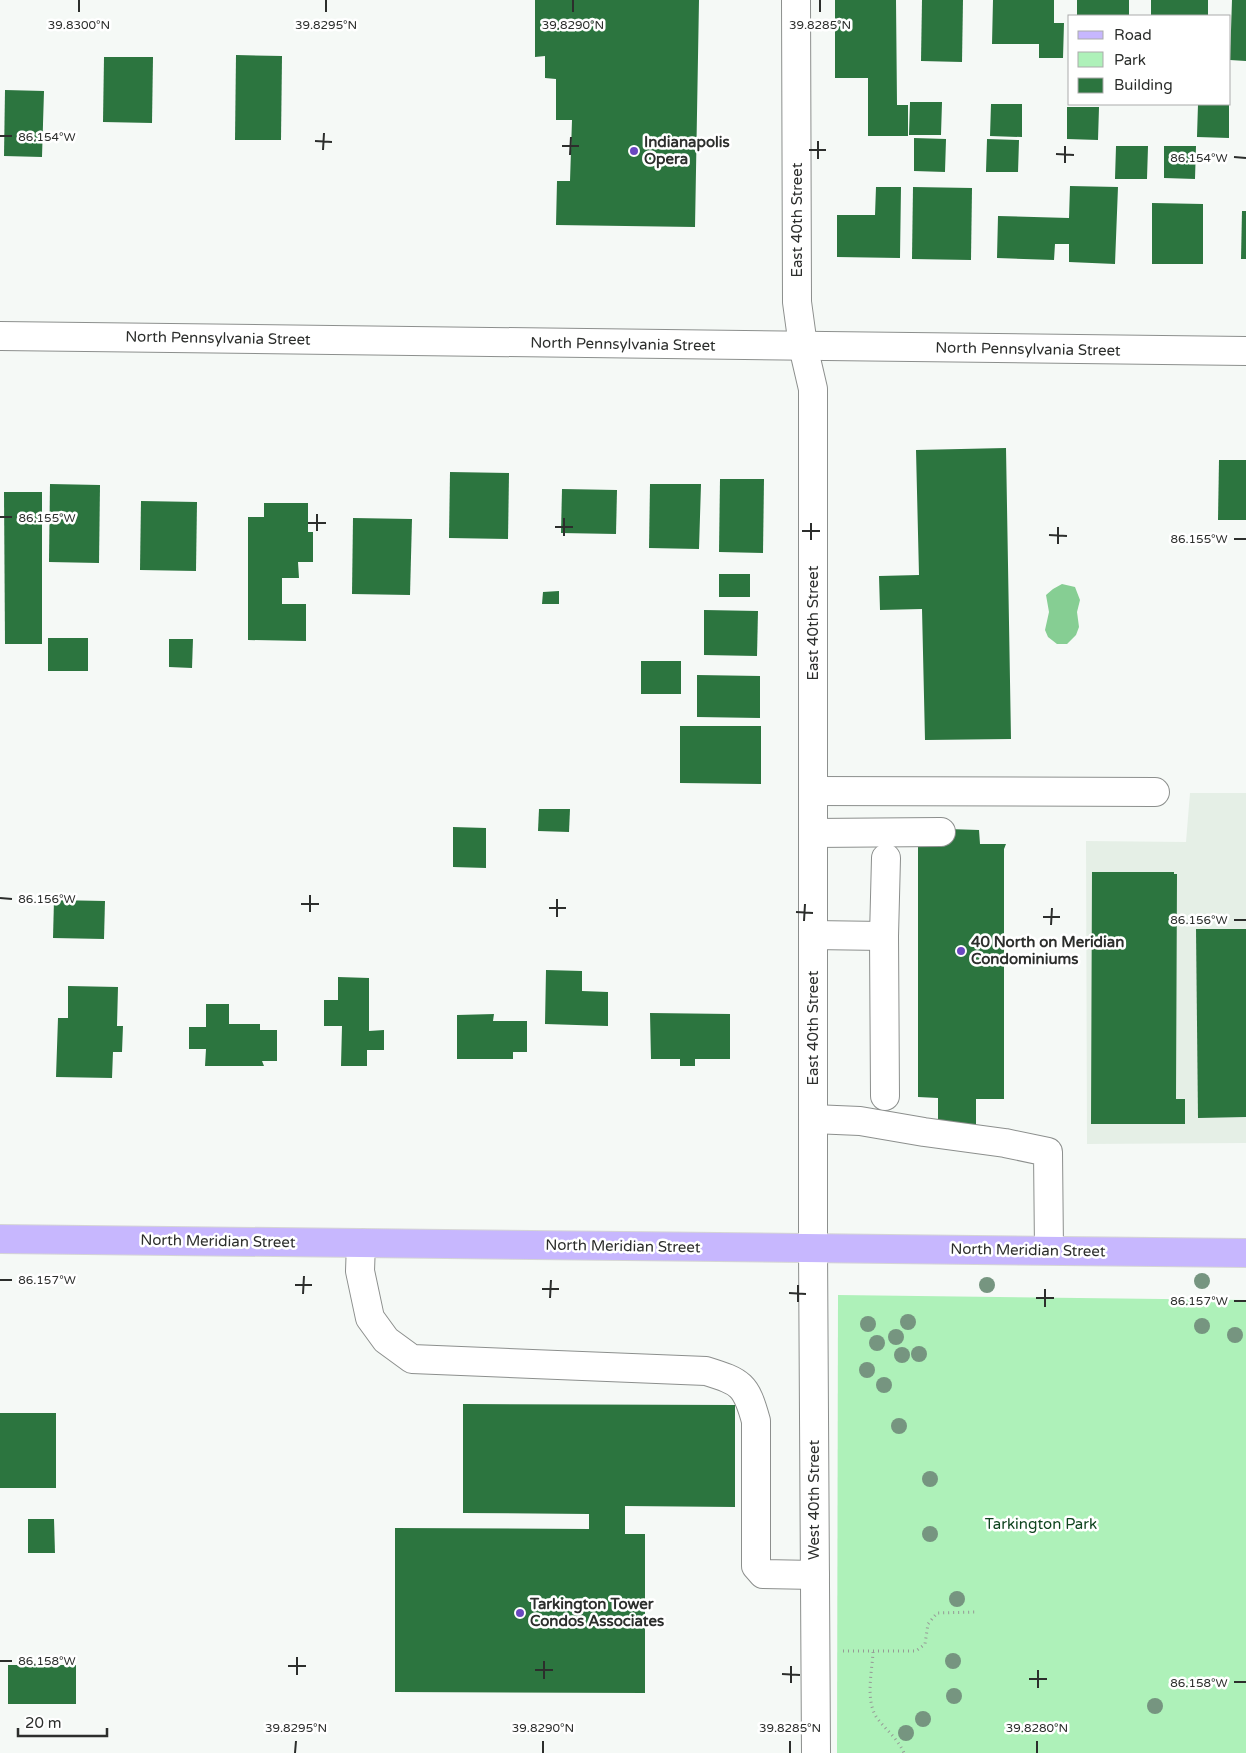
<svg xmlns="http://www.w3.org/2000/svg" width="1246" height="1753" font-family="'Varela Round',sans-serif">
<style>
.built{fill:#e5efe6}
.green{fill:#aef1b9}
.water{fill:#86ce93}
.building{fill:#2c753f}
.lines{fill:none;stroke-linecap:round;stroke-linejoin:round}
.minor-casing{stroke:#8c8f8d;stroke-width:30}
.major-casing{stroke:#d5d5d5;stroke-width:30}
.path{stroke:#969996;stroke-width:3;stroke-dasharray:1 4;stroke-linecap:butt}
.minor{stroke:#fff;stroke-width:28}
.major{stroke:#c7b7fe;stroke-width:28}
.tree{fill:#769580}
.ticks{fill:none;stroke:#2c2e2c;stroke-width:2}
.poi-dot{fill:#6a47c0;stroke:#fff;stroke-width:2}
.labels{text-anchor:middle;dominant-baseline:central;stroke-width:5;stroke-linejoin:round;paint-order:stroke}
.poi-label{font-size:15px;font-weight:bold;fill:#2c2e2c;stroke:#fff;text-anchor:start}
.street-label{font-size:15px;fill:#2c2e2c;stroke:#fff}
.park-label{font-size:15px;fill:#0f441f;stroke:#fff}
.ticks-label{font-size:12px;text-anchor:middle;fill:#2c2e2c;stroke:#fff;stroke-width:5;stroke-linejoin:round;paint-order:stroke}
</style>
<rect width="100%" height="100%" fill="#f5f9f6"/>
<path class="built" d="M1190,793H1246V1143L1087,1144L1086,841L1186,842Z"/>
<path class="green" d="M838,1295L1246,1300V1753H837Z"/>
<path class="water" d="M1062,584L1075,587L1080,600L1077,612L1079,627L1076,635L1067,644H1057L1048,637L1045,630L1049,612L1046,595L1053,589Z"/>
<g class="building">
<path d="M535,0H699L695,227L556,225L557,181H570L572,120H556V79L545,78V56L535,57Z"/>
<path d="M835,0H896L897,105H908V136H868V78H835Z"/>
<path d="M922,0H963L962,62L921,61Z"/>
<path d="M993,0H1054V23H1064L1063,58H1039V44H992Z"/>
<rect x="1077" y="0" width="52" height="16"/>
<rect x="1151" y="0" width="57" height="16"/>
<path d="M1232,0H1246V61L1230,60Z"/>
<path d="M236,55L282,56L281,140H235Z"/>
<path d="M104,57H153L152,123L103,122Z"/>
<path d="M5,90L44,91L42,157L4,156Z"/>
<path d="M910,102H942L941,135H909Z"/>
<path d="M991,104H1022V137L990,136Z"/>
<path d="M1198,104L1229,105V138L1197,137Z"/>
<path d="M1067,107H1099L1098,140L1067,139Z"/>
<path d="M914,138L946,139L945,172L914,171Z"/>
<path d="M987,139L1019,140L1018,172H986Z"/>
<path d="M1116,146H1148L1147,179H1115Z"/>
<path d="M1164,146H1196L1195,179L1164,178Z"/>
<path d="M1070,186L1118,187L1115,264L1069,262V244H1055L1054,260L997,258L998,216L1069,218Z"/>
<path d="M876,187H901L900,258L837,257V215H875Z"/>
<path d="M913,187L972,188L971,260L912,259Z"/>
<path d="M1152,203L1203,204V264H1152Z"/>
<path d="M1242,211H1246V259H1241Z"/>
<path d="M1006,448L1011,739L925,740L922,609L880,610L879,576L919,575L916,450Z"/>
<path d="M1219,460H1246V520H1218Z"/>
<path d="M450,472L509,473L508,539L449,538Z"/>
<path d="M720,479H764L763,553L719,552Z"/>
<path d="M50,484L100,485L99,563L49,562Z"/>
<path d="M650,484H701L699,549L649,548Z"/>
<path d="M562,489L617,490L616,534L561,533Z"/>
<path d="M4,492H42V644H5Z"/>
<path d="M141,501L197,502L196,571L140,570Z"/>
<path d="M264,503H308V532H313V562H298L299,578H282V604H306V641L248,640V517H264Z"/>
<path d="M353,518L412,519L410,595L352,594Z"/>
<rect x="719" y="574" width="31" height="23"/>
<path d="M559,591V604H542L543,592Z"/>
<path d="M704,610L758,611L757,656L704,655Z"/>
<rect x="48" y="638" width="40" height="33"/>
<path d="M169,639H193L192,668L169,667Z"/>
<rect x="641" y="661" width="40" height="33"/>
<path d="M697,675L760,676V718L697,717Z"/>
<path d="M680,726H761V784L680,783Z"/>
<path d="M539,809H570L569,832L538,831Z"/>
<path d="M453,827L486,828V868L453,867Z"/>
<path d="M948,829L979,830L980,844H1006L1004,849V1099H976V1124H938V1098L918,1097V843Z"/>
<path d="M1092,872H1174V874H1177L1176,1099H1185V1124H1091Z"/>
<path d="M54,900L105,901L104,939L53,938Z"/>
<path d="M1196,929H1246V1117L1198,1118Z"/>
<path d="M546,970L582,971V991L608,992V1026L545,1024Z"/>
<path d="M338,977L369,978V1031L384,1030V1050H367V1066H341L342,1026H324V1000H338Z"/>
<path d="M68,986L118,987L117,1026H123L122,1052H113L112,1078L56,1077L58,1018H68Z"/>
<path d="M206,1004H229V1024H260V1030H277V1061H262L264,1066H205L206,1049H189V1027H206Z"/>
<path d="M650,1013L730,1014V1059H695V1066H680V1059H651Z"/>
<path d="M494,1014L493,1021H527V1052H513V1059H457V1015Z"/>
<path d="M463,1404L735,1405V1507L625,1506V1534H645V1693L395,1692V1528L589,1529V1514L463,1513Z"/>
<rect x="0" y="1413" width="56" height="75"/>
<path d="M28,1519H54L55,1553H28Z"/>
<rect x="8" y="1665" width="68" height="39"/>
</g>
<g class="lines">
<g class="minor-casing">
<g id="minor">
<path d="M796,0L797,302L803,346L813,389V1248L816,1753"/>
<path d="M0,336L1246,351"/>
<path d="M813,791L1155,792"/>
<path d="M813,833L941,832"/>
<path d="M813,935L884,936"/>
<path d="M885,1096L884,936L886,858"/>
<path d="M813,1119L860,1121L924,1132L1005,1143L1048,1152L1049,1250"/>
<path d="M361,1243L360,1271L370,1318L386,1340L412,1359L706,1371C741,1382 746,1384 756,1421V1566L763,1574L815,1575"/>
</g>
</g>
<g class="major-casing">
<path id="major" d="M0,1239L1246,1253"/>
</g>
<g class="path">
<path d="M843,1651H916L925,1644L928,1624L937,1613L975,1612"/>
<path d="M873,1652C872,1673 865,1700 877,1718C886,1730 898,1739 904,1753"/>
</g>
<use href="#minor" class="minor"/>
<use href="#major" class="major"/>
</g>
<g class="tree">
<circle cx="1202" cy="1281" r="8"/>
<circle cx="987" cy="1285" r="8"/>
<circle cx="908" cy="1322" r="8"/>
<circle cx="868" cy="1324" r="8"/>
<circle cx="1202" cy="1326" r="8"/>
<circle cx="1235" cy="1335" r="8"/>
<circle cx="896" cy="1337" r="8"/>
<circle cx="877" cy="1343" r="8"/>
<circle cx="919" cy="1354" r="8"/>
<circle cx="902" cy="1355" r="8"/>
<circle cx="867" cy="1370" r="8"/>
<circle cx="884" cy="1385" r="8"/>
<circle cx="899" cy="1426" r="8"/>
<circle cx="930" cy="1479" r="8"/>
<circle cx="930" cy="1534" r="8"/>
<circle cx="957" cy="1599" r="8"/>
<circle cx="953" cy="1661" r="8"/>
<circle cx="954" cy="1696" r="8"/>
<circle cx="1155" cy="1706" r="8"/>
<circle cx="923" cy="1719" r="8"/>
<circle cx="906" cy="1733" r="8"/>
</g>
<path class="ticks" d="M79,12V0M326,12V0M573,12V0M820,12V0M0,136H12M315,141L332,142M562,146H579M323,150L324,133M809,150H826M1056,154L1074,155M570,155L571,137M1234,157L1246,158M818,159V141M1065,163V146M0,517H12M308,523H326M555,527H573M317,531V514M802,531H820M1049,535L1067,536M564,536V518M1234,539H1246M811,540V523M1058,544V527M0,898L12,899M301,904H319M549,908H566M310,912V895M796,912L813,913M557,917V899M1043,917H1060M1234,920H1246M804,921L805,904M1051,925L1052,908M0,1280H12M295,1285H312M542,1289H559M789,1293L806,1294M303,1294L304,1276M550,1298L551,1280M1036,1298H1054M1234,1301H1246M798,1302V1285M1045,1307V1289M0,1661H12M288,1666H306M535,1670H553M782,1674L800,1675M297,1675V1657M544,1679V1661M1029,1679H1047M1234,1682H1246M791,1683V1666M1038,1688V1670M295,1753L296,1741M543,1753V1741M790,1753V1741M1037,1753V1741"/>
<g class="poi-dot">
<circle cx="634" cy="151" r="5"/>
<circle cx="961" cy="951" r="5"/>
<circle cx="520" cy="1613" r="5"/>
</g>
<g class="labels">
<g class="poi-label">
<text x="644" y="142">Indianapolis<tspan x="644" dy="17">Opera</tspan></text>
<text x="971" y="942">40 North on Meridian<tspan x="971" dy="17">Condominiums</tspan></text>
<text x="530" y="1604">Tarkington Tower<tspan x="530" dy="17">Condos Associates</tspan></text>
</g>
<g class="street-label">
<text transform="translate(797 220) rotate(-90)">East 40th Street</text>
<text transform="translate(218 338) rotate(1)">North Pennsylvania Street</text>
<text transform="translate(623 344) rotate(1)">North Pennsylvania Street</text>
<text transform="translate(1028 349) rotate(1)">North Pennsylvania Street</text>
<text transform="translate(813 623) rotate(-90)">East 40th Street</text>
<text transform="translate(813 1028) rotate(-90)">East 40th Street</text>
<text transform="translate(218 1241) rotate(1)">North Meridian Street</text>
<text transform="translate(623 1246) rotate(1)">North Meridian Street</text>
<text transform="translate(1028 1250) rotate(1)">North Meridian Street</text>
<text transform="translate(814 1500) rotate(-90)">West 40th Street</text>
</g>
<g class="park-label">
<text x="1041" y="1524">Tarkington Park</text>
</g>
</g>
<g class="ticks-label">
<text x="79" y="29">39.8300°N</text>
<text x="326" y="29">39.8295°N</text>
<text x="573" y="29">39.8290°N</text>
<text x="820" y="29">39.8285°N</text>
<text x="47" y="141">86.154°W</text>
<text x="1199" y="162">86.154°W</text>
<text x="47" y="522">86.155°W</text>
<text x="1199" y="543">86.155°W</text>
<text x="47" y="903">86.156°W</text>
<text x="1199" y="924">86.156°W</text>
<text x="47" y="1284">86.157°W</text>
<text x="1199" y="1305">86.157°W</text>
<text x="47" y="1665">86.158°W</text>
<text x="1199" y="1687">86.158°W</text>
<text x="296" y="1732">39.8295°N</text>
<text x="543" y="1732">39.8290°N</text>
<text x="790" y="1732">39.8285°N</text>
<text x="1037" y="1732">39.8280°N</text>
</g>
<rect x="1068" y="15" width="162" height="90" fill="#ffffff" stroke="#ababab"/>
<rect x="1078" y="31" width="25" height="8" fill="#c7b7fe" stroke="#ababab"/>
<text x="1114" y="40" font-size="15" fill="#2c2e2c">Road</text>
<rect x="1078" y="52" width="25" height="15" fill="#aef1b9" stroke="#ababab"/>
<text x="1114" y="65" font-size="15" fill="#2c2e2c">Park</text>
<rect x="1078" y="78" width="25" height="15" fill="#2c753f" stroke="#ababab"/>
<text x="1114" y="90" font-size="15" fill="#2c2e2c">Building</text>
<path d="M18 1728v8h89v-8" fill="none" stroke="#2c2e2c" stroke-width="2.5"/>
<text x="25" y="1728" font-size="15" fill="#2c2e2c" stroke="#ffffff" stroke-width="4" paint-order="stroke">20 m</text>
</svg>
